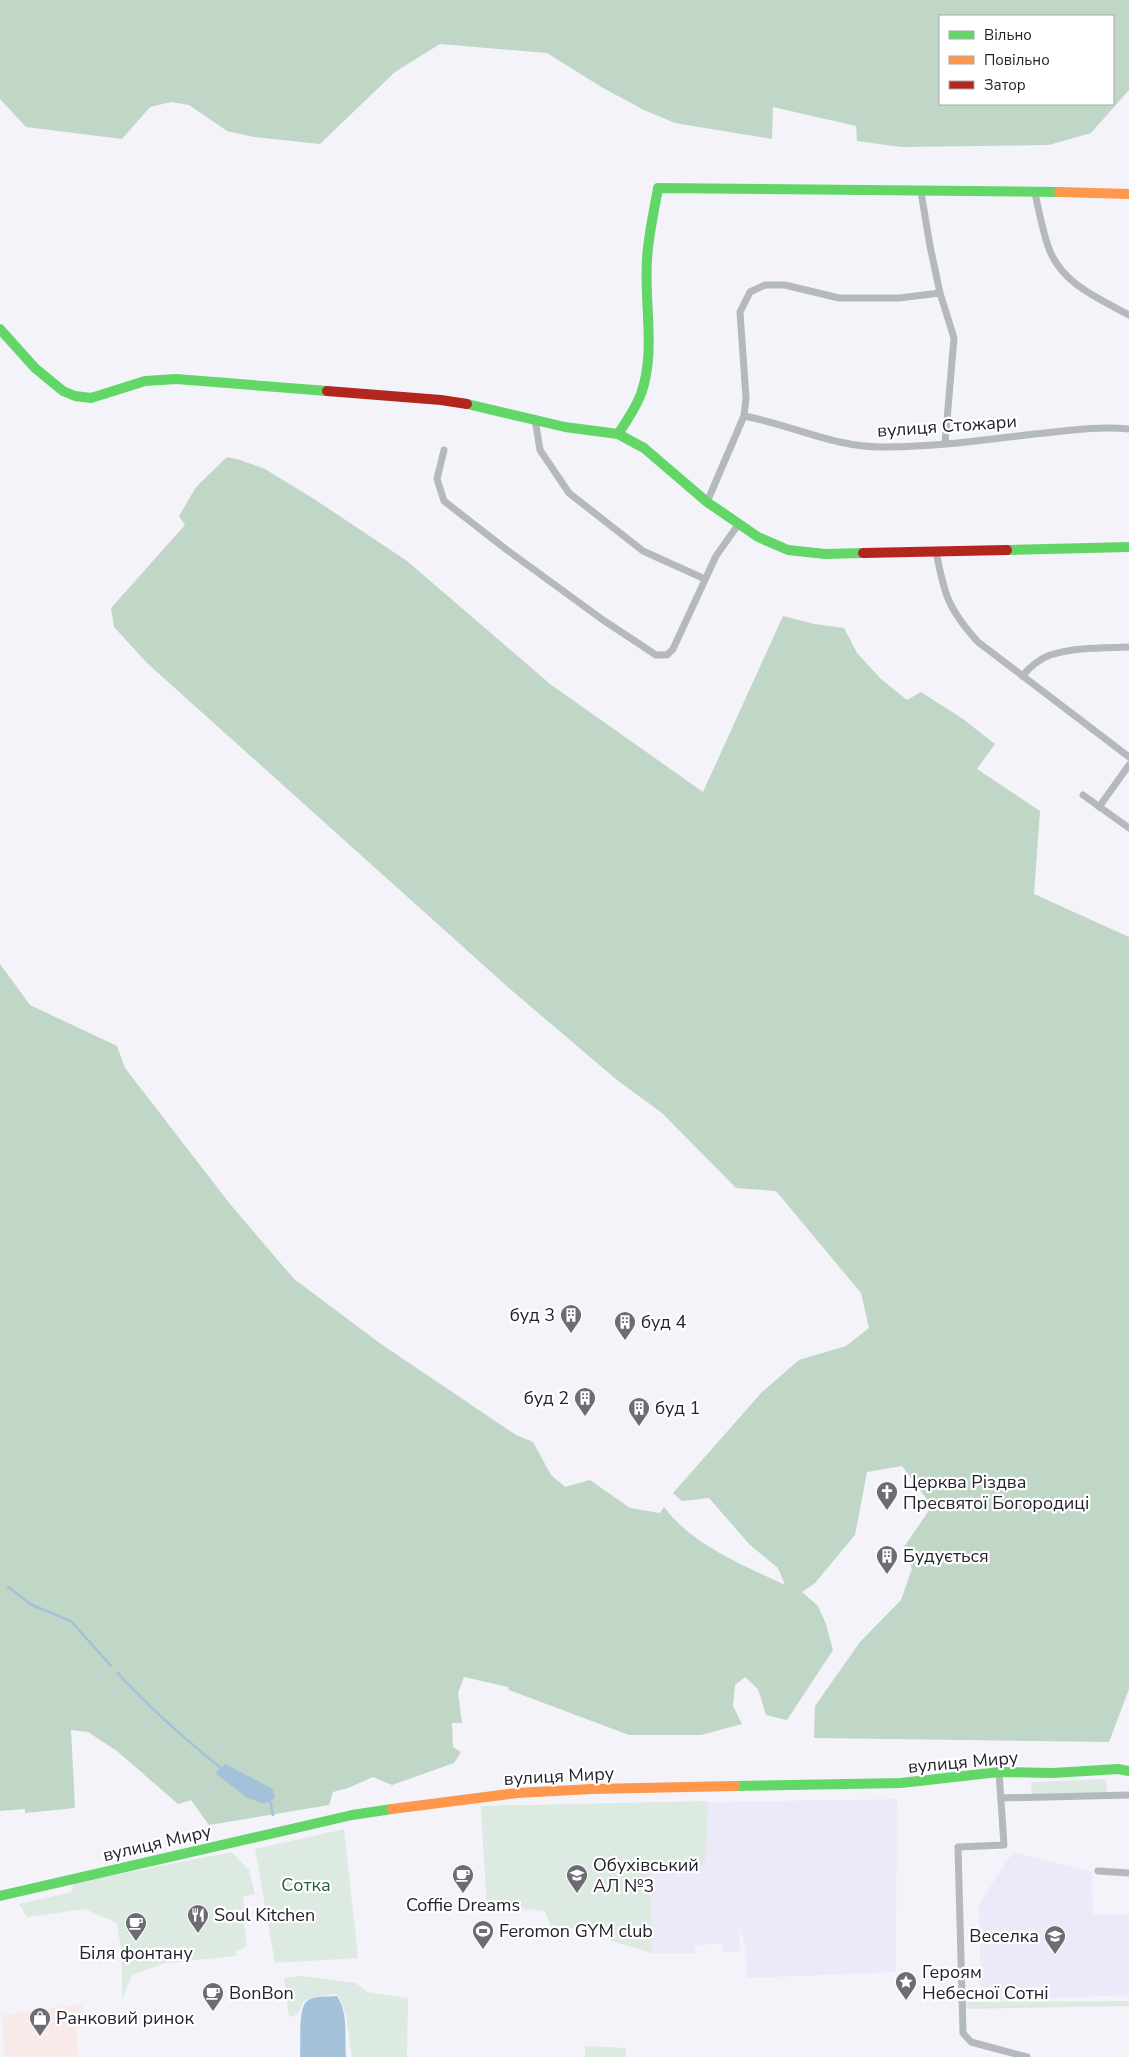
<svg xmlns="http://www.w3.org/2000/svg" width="1129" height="2057" font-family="'Nunito Sans',sans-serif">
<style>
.commercial{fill:#f8eae8}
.built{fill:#eceaf9}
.green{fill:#dceae1}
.forest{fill:#c0d6c6;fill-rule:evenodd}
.water{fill:#a4c1da}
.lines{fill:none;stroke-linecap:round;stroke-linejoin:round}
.stream{stroke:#a4c1da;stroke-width:2.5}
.street{stroke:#b4b9be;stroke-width:7}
.fast{stroke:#63d668;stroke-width:10}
.slow{stroke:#ff974d;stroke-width:10}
.jam{stroke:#b3261e;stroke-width:10}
.labels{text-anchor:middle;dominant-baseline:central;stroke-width:4.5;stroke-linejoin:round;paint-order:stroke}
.street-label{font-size:18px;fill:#25232e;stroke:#fff}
.poi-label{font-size:18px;fill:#25232e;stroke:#fff;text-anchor:start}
.park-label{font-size:18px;fill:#266235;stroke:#fff}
</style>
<rect width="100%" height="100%" fill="#f4f3fa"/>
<path class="commercial" d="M82,2004L83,2013L76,2016L78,2057H4L2,2015Z"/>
<g class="built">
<path d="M897,1799L896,1972L747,1978L745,1947L740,1928V1951L722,1952V1944L695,1945V1953H652L651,1924L551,1927L545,1911L487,1910L481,1806Z"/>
<path d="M1013,1852L1092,1872L1093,1914H1129V1995L993,2001L981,1995L979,1904Z"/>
</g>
<g class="green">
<path d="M1106,1779L1107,1795L1032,1798L1031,1782Z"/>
<path d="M708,1801L705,1865L649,1866L652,1953L611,1941L610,1931L551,1927L545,1911L529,1908L487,1910L481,1806Z"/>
<path d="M344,1829L358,1958L275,1963L255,1849Z"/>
<path d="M232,1852L249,1870L255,1894L243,1896L246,1917L243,1918L247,1946L236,1951L237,1956L166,1963L132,1975L122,1999V1956L117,1923L85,1909L27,1917L19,1904L72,1892L74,1883Z"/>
<path d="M302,1976L356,1983L367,1992L408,1998L407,2057H352C348,2035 349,2014 337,1994L315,1997L304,2001L298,2014L289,2017L284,1978Z"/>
<path d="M1129,2001V2006L964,2009V2002Z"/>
<path d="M585,2046L626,2048V2057H585Z"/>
</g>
<g class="forest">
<path d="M0,0H1129V90L1091,133L1049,145L901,147L857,141L856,126L773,107L772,139L675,123L644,110L603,88L547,53L440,44L395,72L320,144L254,137L227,131L189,105L171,102L150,107L122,139L26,127L0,99ZM1113,16V104H940V16Z"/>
<path d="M227,457L240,460L265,469L314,499L407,561L550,684L703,792L783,616L814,624L844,628L857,653L881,679L907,700L921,692L963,719L995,744L977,769L1040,811L1034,894L1129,937V1689L1109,1742L814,1738L815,1706L860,1642L901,1600L912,1569L904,1547L932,1506L902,1466L867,1472L855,1535L815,1583L802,1592L818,1606L826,1624L833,1650L787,1720L766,1715L758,1689L745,1677L735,1685L733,1706L742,1724L701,1735H629L509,1690L508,1687L464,1677L458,1693L462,1723H452L453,1747L461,1752L454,1763L392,1785L373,1777L348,1788L333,1792L329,1805L209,1825L191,1800L178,1804L117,1751L88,1732L71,1730L75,1808L25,1813V1809L0,1811V964L30,1005L117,1046L125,1068L230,1204L294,1279L381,1344L516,1435L533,1442L551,1475L565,1487L590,1480L630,1508L660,1513L664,1507C692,1545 743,1565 785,1585L778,1568L750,1545L709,1498L682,1501L673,1493L762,1392L799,1360L846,1346L869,1328L861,1293L776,1191L736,1188L662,1113L617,1080L510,989L147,663L114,627L111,608L185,525L179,516L196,487Z"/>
</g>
<g class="water">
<path d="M225,1764L273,1789L275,1798L264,1804L246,1797L215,1773Z"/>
<path d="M337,1996C349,2014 344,2037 346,2057H300C301,2044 298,2011 306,2002C313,1995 328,1997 337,1996Z"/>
</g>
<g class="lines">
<g class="stream">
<path d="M8,1587L32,1605L71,1621L111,1666"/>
<path d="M118,1673C149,1708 185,1739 222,1769"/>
<path d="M270,1800L273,1815"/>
</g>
<g class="street">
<path d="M921,192L930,246L940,293L954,338L945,443"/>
<path d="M1035,193C1039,211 1042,229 1048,246C1060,283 1098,298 1129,315"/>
<path d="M744,416L746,398L740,312L750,292L765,285H785L839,298H899L940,293"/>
<path d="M535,419L540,450L569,493L643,551L705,579"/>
<path d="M444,450L437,479L444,501L507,550L603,620L656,655H667L673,649L716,556L738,525"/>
<path d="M707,502L744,416C792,425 835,448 885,447C935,447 985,440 1034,434C1066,431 1097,426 1129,429"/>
<path d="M936,551C944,594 948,609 978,642L1129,757"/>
<path d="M1022,676C1030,667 1039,659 1050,655C1075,647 1104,648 1129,647"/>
<path d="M1083,795L1129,828"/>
<path d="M1099,807L1129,765"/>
<path d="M999,1772L1004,1845L958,1847L963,2033L971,2042L1027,2057"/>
<path d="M1001,1798L1129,1795"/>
<path d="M1098,1871L1129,1873"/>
</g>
<g class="fast">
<path d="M0,329L35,368L63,391L75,396L91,398L145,381L176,379L327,391"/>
<path d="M467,404L565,427L618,434L644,448L707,502L758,537L788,550L825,554L863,553"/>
<path d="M618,434C627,421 635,409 641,394C656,352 644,304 647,260C648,236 654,212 658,188L1059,192"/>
<path d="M1007,550L1129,547"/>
<path d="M735,1786L901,1783L999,1772L1053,1773L1118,1769L1129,1771"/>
<path d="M0,1896L352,1815L392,1809"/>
</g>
<g class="slow">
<path d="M1059,192L1129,194"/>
<path d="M392,1809L517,1793L592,1789L735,1786"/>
</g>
<g class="jam">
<path d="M327,391L441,400L467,404"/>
<path d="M863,553L1007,550"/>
</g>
</g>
<defs>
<g id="building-pin" transform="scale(1.125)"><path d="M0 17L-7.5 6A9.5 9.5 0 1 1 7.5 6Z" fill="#6d6c75" stroke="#fff"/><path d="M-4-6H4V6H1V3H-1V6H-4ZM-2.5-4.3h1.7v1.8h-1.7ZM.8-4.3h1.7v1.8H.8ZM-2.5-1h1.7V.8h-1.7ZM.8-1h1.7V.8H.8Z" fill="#fff"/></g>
<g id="church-pin" transform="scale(1.125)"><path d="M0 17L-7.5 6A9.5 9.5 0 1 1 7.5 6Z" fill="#6d6c75" stroke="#fff"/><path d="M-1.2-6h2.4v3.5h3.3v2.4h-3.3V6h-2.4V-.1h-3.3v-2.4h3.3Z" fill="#fff"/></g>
<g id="cafe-pin" transform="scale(1.125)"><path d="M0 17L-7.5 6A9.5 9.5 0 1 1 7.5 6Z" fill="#6d6c75" stroke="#fff"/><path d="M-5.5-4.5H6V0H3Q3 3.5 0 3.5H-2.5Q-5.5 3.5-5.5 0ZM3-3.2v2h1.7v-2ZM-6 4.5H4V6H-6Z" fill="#fff"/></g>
<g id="school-pin" transform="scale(1.125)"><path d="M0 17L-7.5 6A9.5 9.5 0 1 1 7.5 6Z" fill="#6d6c75" stroke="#fff"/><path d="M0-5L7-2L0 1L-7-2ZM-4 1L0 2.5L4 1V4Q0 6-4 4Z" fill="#fff"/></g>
<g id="restaurant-pin" transform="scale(1.125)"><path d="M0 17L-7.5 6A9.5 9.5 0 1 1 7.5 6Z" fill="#6d6c75" stroke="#fff"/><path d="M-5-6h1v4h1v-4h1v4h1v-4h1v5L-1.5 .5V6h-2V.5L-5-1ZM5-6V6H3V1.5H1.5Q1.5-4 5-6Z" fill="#fff"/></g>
<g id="stadium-pin" transform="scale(1.125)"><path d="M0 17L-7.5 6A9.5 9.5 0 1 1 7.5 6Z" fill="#6d6c75" stroke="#fff"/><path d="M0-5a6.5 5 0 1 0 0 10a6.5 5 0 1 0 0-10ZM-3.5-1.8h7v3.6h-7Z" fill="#fff"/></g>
<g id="sight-pin" transform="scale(1.125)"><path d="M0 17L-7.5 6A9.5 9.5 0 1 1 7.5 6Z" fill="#6d6c75" stroke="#fff"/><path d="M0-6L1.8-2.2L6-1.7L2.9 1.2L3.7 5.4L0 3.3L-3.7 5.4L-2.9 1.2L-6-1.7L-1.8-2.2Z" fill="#fff"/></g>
<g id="shop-pin" transform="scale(1.125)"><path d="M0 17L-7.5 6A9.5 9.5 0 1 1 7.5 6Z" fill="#6d6c75" stroke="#fff"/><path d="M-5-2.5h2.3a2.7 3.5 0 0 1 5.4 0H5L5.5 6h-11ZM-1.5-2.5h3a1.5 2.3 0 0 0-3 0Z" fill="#fff"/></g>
</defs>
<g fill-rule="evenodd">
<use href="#building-pin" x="571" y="1315"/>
<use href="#building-pin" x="625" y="1322"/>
<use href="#building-pin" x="585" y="1398"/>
<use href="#building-pin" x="639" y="1408"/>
<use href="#church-pin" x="887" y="1492"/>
<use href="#building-pin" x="887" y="1556"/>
<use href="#cafe-pin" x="463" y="1875"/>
<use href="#school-pin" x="577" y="1875"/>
<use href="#restaurant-pin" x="198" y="1915"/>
<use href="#cafe-pin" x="136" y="1923"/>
<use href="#stadium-pin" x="483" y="1931"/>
<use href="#school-pin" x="1055" y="1936"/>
<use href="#sight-pin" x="906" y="1982"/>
<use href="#cafe-pin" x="213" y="1993"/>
<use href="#shop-pin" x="40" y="2018"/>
</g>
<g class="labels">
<g class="street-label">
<text transform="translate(947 426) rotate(-4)">вулиця Стожари</text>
<text transform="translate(963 1762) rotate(-5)">вулиця Миру</text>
<text transform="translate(559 1776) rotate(-3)">вулиця Миру</text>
<text transform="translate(157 1843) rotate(-13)">вулиця Миру</text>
</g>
<g class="poi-label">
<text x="555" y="1315" text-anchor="end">буд 3</text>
<text x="641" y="1322">буд 4</text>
<text x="569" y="1398" text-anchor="end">буд 2</text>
<text x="655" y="1408">буд 1</text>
<text x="903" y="1482">Церква Різдва<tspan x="903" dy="21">Пресвятої Богородиці</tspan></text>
<text x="903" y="1556">Будується</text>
<text x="593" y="1865">Обухівський<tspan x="593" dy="21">АЛ №3</tspan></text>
<text x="463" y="1905" text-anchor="middle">Coffie Dreams</text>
<text x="214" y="1915">Soul Kitchen</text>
<text x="499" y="1931">Feromon GYM club</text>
<text x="1039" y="1936" text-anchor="end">Веселка</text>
<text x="136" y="1953" text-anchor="middle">Біля фонтану</text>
<text x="922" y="1972">Героям<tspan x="922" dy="21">Небесної Сотні</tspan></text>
<text x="229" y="1993">BonBon</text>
<text x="56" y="2018">Ранковий ринок</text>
</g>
<g class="park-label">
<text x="306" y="1885">Сотка</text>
</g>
</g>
<rect x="939" y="15" width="175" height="90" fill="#ffffff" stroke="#a8a7ab"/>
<rect x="949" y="31" width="25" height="8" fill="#63d668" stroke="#a8a7ab"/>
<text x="984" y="40" font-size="15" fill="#25232e">Вільно</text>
<rect x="949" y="56" width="25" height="8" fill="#ff974d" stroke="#a8a7ab"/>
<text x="984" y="65" font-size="15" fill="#25232e">Повільно</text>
<rect x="949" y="81" width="25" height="8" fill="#b3261e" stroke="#a8a7ab"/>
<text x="984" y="90" font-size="15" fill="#25232e">Затор</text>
</svg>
